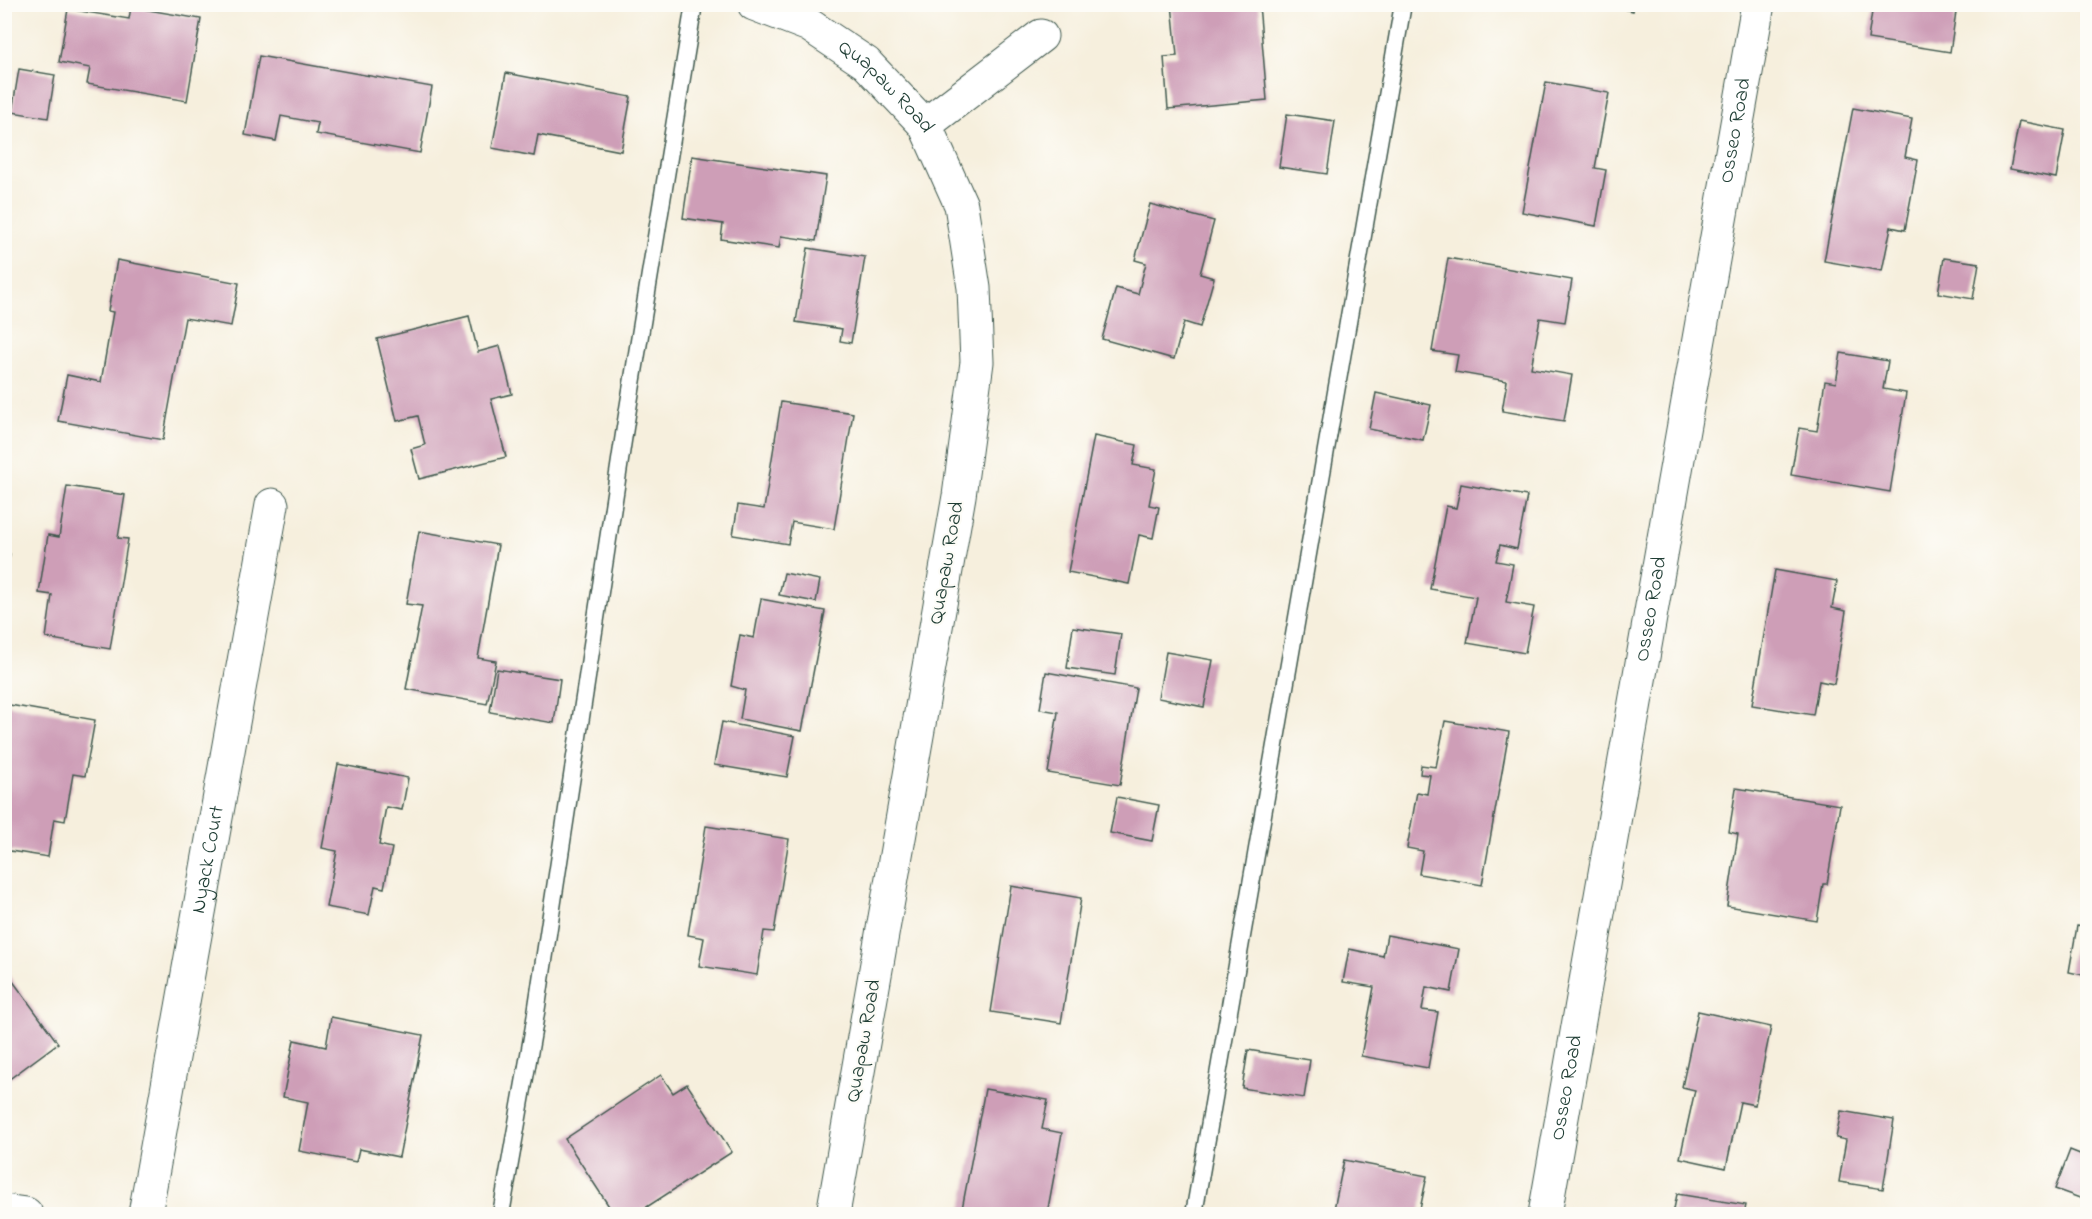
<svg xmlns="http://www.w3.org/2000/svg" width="2092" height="1219" font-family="'Indie Flower',sans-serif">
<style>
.building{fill:#ce9eb7}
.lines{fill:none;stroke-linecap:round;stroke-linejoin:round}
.lane-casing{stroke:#3f584d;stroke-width:19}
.street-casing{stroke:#3f584d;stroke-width:35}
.lane{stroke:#fff;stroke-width:16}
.street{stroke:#fff;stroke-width:33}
.labels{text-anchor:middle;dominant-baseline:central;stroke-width:4.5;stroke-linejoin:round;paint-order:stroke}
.street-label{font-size:21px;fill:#1f3d34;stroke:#fdfcf7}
</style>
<rect width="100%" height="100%" fill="#fdfcf7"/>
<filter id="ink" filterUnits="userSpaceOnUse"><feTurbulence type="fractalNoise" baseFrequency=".0167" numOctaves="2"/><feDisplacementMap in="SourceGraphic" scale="12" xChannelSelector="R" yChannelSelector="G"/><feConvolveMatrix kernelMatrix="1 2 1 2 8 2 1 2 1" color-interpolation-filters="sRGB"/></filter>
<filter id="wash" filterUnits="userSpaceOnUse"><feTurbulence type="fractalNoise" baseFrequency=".008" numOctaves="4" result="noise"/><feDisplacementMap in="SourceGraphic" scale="24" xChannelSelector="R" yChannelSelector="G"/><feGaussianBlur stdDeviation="1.35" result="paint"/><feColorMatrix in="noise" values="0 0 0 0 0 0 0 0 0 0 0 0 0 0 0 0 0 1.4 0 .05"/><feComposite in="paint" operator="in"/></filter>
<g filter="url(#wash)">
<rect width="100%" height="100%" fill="#f6efdd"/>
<g id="blocks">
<g class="building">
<path d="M1172,4H1259L1267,100L1168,109L1164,57L1177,56Z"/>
<path d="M1602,4H1634L1633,11Z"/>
<path d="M1873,5H1957L1950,52L1868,39Z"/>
<path d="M131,7L201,19L187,101L87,84L90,68L59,62L68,9L129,19Z"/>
<path d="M259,56L432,87L420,153L316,134L318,123L281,116L276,141L245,135Z"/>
<path d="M19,69L55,75L48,118L12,112Z"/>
<path d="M506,73L631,97L621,151L538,135L534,156L492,148Z"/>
<path d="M1546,82L1609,93L1595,168L1606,170L1596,226L1522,212Z"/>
<path d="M1853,108L1912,119L1905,157L1918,160L1905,230L1891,227L1882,271L1824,261Z"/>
<path d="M1287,114L1335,121L1327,174L1279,167Z"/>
<path d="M2019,121L2065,130L2056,178L2010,169Z"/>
<path d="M692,156L826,176L816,241L781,236L779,248L721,239L723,224L683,218Z"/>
<path d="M1150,204L1214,221L1200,274L1214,278L1200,327L1184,322L1174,359L1102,339L1116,288L1138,294L1146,263L1135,260Z"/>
<path d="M808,248L865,257L851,343L840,341L842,329L796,322Z"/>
<path d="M1448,258L1572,280L1565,322L1540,318L1531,368L1572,375L1564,421L1502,411L1507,381L1455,372L1458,355L1432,351Z"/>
<path d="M1944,258L1979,263L1973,299L1938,293Z"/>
<path d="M117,260L239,283L231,326L185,318L163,440L58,421L67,375L101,382L113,312L108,311Z"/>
<path d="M469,316L478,352L500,346L512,394L491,399L506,457L419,479L411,449L425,445L418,416L397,421L377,339Z"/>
<path d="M1841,353L1888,361L1883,389L1906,393L1890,492L1791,475L1799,428L1817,431L1825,381L1836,383Z"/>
<path d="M1376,393L1431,405L1423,440L1369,429Z"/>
<path d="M781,402L853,413L834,529L792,522L788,544L733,535L738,505L764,509Z"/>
<path d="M1094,436L1137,445L1133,465L1156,469L1149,505L1159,507L1153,538L1139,535L1129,584L1068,572Z"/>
<path d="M1461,484L1527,496L1517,549L1500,545L1496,561L1513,564L1506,602L1534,607L1525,653L1467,643L1476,597L1430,589L1446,506L1456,508Z"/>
<path d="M67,486L125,495L118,538L128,539L110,649L46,638L52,595L39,593L48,535L59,537Z"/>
<path d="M419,531L498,545L478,658L496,661L487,704L406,689L422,606L406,604Z"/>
<path d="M5,553L10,554L6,578H5Z"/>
<path d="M1775,570L1837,581L1832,608L1846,611L1834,684L1819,681L1813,715L1752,705Z"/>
<path d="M784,573L820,580L816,602L779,595Z"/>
<path d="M761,599L825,611L802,731L740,719L745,690L731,686L740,635L754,638Z"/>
<path d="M1073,627L1121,634L1115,675L1067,668Z"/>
<path d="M1166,652L1213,660L1204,707L1158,698Z"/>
<path d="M497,669L560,679L554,723L490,712Z"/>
<path d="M1046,672L1136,688L1120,785L1048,773L1058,712L1040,709Z"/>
<path d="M4,704L95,720L85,776L73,774L65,821L54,819L48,857L4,850Z"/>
<path d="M1445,721L1509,732L1482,885L1419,874L1423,851L1407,848L1417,792L1427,794L1430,775L1420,774L1421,765L1436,767Z"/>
<path d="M722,722L795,736L787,777L714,765Z"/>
<path d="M338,764L408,778L402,810L386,807L379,845L392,848L384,888L375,886L369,915L326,907L337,851L322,848Z"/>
<path d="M1736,788L1840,805L1827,884H1823L1817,921L1727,906L1738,834L1729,832Z"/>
<path d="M1117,797L1159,805L1152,841L1110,833Z"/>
<path d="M706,826L789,839L774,932L764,931L757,975L699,966L704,938L688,935Z"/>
<path d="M1011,886L1081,898L1061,1023L991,1012Z"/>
<path d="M2077,926L2088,928V976L2069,972Z"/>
<path d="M1387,935L1459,949L1451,992L1426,987L1422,1010L1438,1012L1428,1068L1361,1056L1374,987L1343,982L1349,949L1383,956Z"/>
<path d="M4,969L58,1043L4,1083Z"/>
<path d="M1698,1011L1771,1027L1755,1105L1740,1102L1726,1168L1680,1158L1695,1090L1682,1087Z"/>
<path d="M331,1017L423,1035L399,1157L359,1149L356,1162L299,1151L308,1102L283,1097L294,1040L326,1047Z"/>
<path d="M1248,1050L1310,1060L1304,1098L1242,1088Z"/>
<path d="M661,1075L673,1093L687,1084L732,1152L636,1214H614L565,1139Z"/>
<path d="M985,1089L1048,1100L1042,1129L1062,1133L1047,1214L1027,1211V1214H961Z"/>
<path d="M1841,1111L1894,1120L1883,1189L1839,1182L1846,1140L1836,1138Z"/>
<path d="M2088,1149V1201L2055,1189L2070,1150L2085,1156Z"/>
<path d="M1344,1160L1427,1176L1419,1214H1333Z"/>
<path d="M1677,1194L1746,1205L1744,1214H1673Z"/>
</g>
</g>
</g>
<g filter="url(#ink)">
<use href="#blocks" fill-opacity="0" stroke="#3f584d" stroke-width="1.5"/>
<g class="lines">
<g class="lane-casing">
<g id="lane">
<path d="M501,1214L534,1026L626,421L694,4"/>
<path d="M1194,1214L1403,4"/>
</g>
</g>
<g class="street-casing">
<g id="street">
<path id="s1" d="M754,4L809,25L866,63L925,125L961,205L974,288L977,362L959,496L833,1214"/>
<path d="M925,125L1041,36"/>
<path d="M4,1211L26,1214"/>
<path id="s2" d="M145,1214L272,505"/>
<path id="s3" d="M1545,1214L1758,4"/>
</g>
</g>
<use href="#lane" class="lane"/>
<use href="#street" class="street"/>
</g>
</g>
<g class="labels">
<g class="street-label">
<text stroke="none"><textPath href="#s1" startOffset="158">Quapaw Road</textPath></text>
<text stroke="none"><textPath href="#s3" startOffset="1100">Osseo Road</textPath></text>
<text transform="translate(947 563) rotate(-80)">Quapaw Road</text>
<text stroke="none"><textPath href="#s3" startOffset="614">Osseo Road</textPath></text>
<text stroke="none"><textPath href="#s2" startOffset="360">Nyack Court</textPath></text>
<text transform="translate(864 1041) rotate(-80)">Quapaw Road</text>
<text stroke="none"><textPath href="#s3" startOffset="128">Osseo Road</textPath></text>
</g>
</g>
<rect width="2092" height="1219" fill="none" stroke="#fdfcf7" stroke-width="24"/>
</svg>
